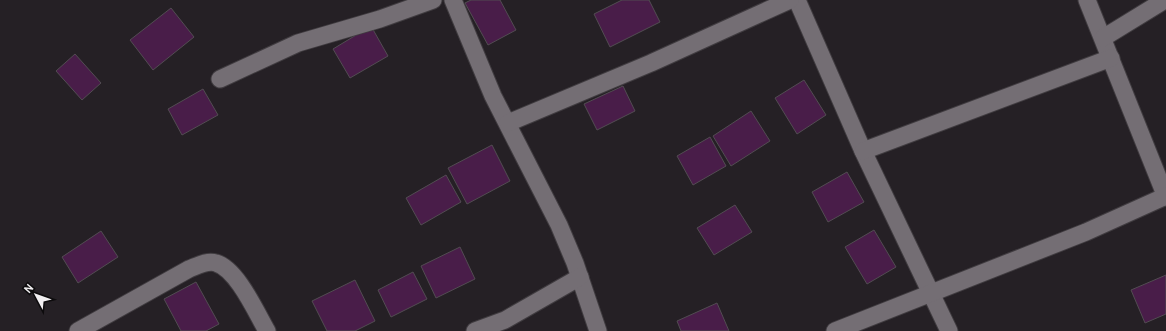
<svg xmlns="http://www.w3.org/2000/svg" width="1166" height="331" font-family="Cabin,sans-serif">
<style>
.building{fill:#491d49;stroke:#524c52}
.lines{fill:none;stroke-linecap:round;stroke-linejoin:round}
.street-casing{stroke:#403c40;stroke-width:19}
.street{stroke:#746e74;stroke-width:17}
</style>
<rect width="100%" height="100%" fill="#252025"/>
<g class="building">
<path d="M471,0H500L516,30L488,45L465,3Z"/>
<path d="M622,0H649L660,22L610,47L594,14Z"/>
<path d="M171,8L194,37L153,70L130,40Z"/>
<path d="M371,26L388,56L350,78L333,49Z"/>
<path d="M75,54L101,83L82,100L56,71Z"/>
<path d="M804,80L826,115L797,134L775,98Z"/>
<path d="M623,86L635,111L597,130L584,104Z"/>
<path d="M203,89L218,115L182,135L168,109Z"/>
<path d="M751,111L770,141L731,166L713,136Z"/>
<path d="M710,137L726,166L693,185L677,156Z"/>
<path d="M492,145L510,181L467,204L448,168Z"/>
<path d="M847,172L864,202L828,222L812,192Z"/>
<path d="M446,175L461,202L421,225L406,198Z"/>
<path d="M735,205L752,232L714,255L697,228Z"/>
<path d="M874,230L896,267L867,284L845,247Z"/>
<path d="M101,231L118,257L78,283L62,257Z"/>
<path d="M460,247L475,279L436,298L421,266Z"/>
<path d="M413,272L427,299L391,317L378,290Z"/>
<path d="M1166,275V314L1145,323L1131,290Z"/>
<path d="M355,280L375,321L355,331H327L312,301Z"/>
<path d="M196,282L219,324L206,331H181L164,299Z"/>
<path d="M717,303L729,331H681L677,321Z"/>
</g>
<g class="lines">
<g class="street-casing">
<g id="street">
<path d="M453,0L493,96L559,225L575,263L598,331"/>
<path d="M797,0L863,151L949,331"/>
<path d="M1087,0L1166,197"/>
<path d="M1103,38L1165,0"/>
<path d="M220,79L298,43L380,19L433,0"/>
<path d="M508,123L651,63L790,0"/>
<path d="M863,151L1111,58"/>
<path d="M78,331L189,269C197,266 207,260 216,263C237,269 256,312 267,331"/>
<path d="M475,331L505,320L580,277"/>
<path d="M835,331L1086,232L1166,196"/>
</g>
</g>
<use href="#street" class="street"/>
</g>
<g transform="translate(36 295) rotate(311)" stroke="#0d0b0d" stroke-width="3" paint-order="stroke">
<path d="M0-3L7 15L0 10L-7 15Z" fill="#f2eff2"/>
<text y="-6" font-size="11" font-weight="bold" text-anchor="middle" fill="#f2eff2">N</text>
</g>
</svg>
